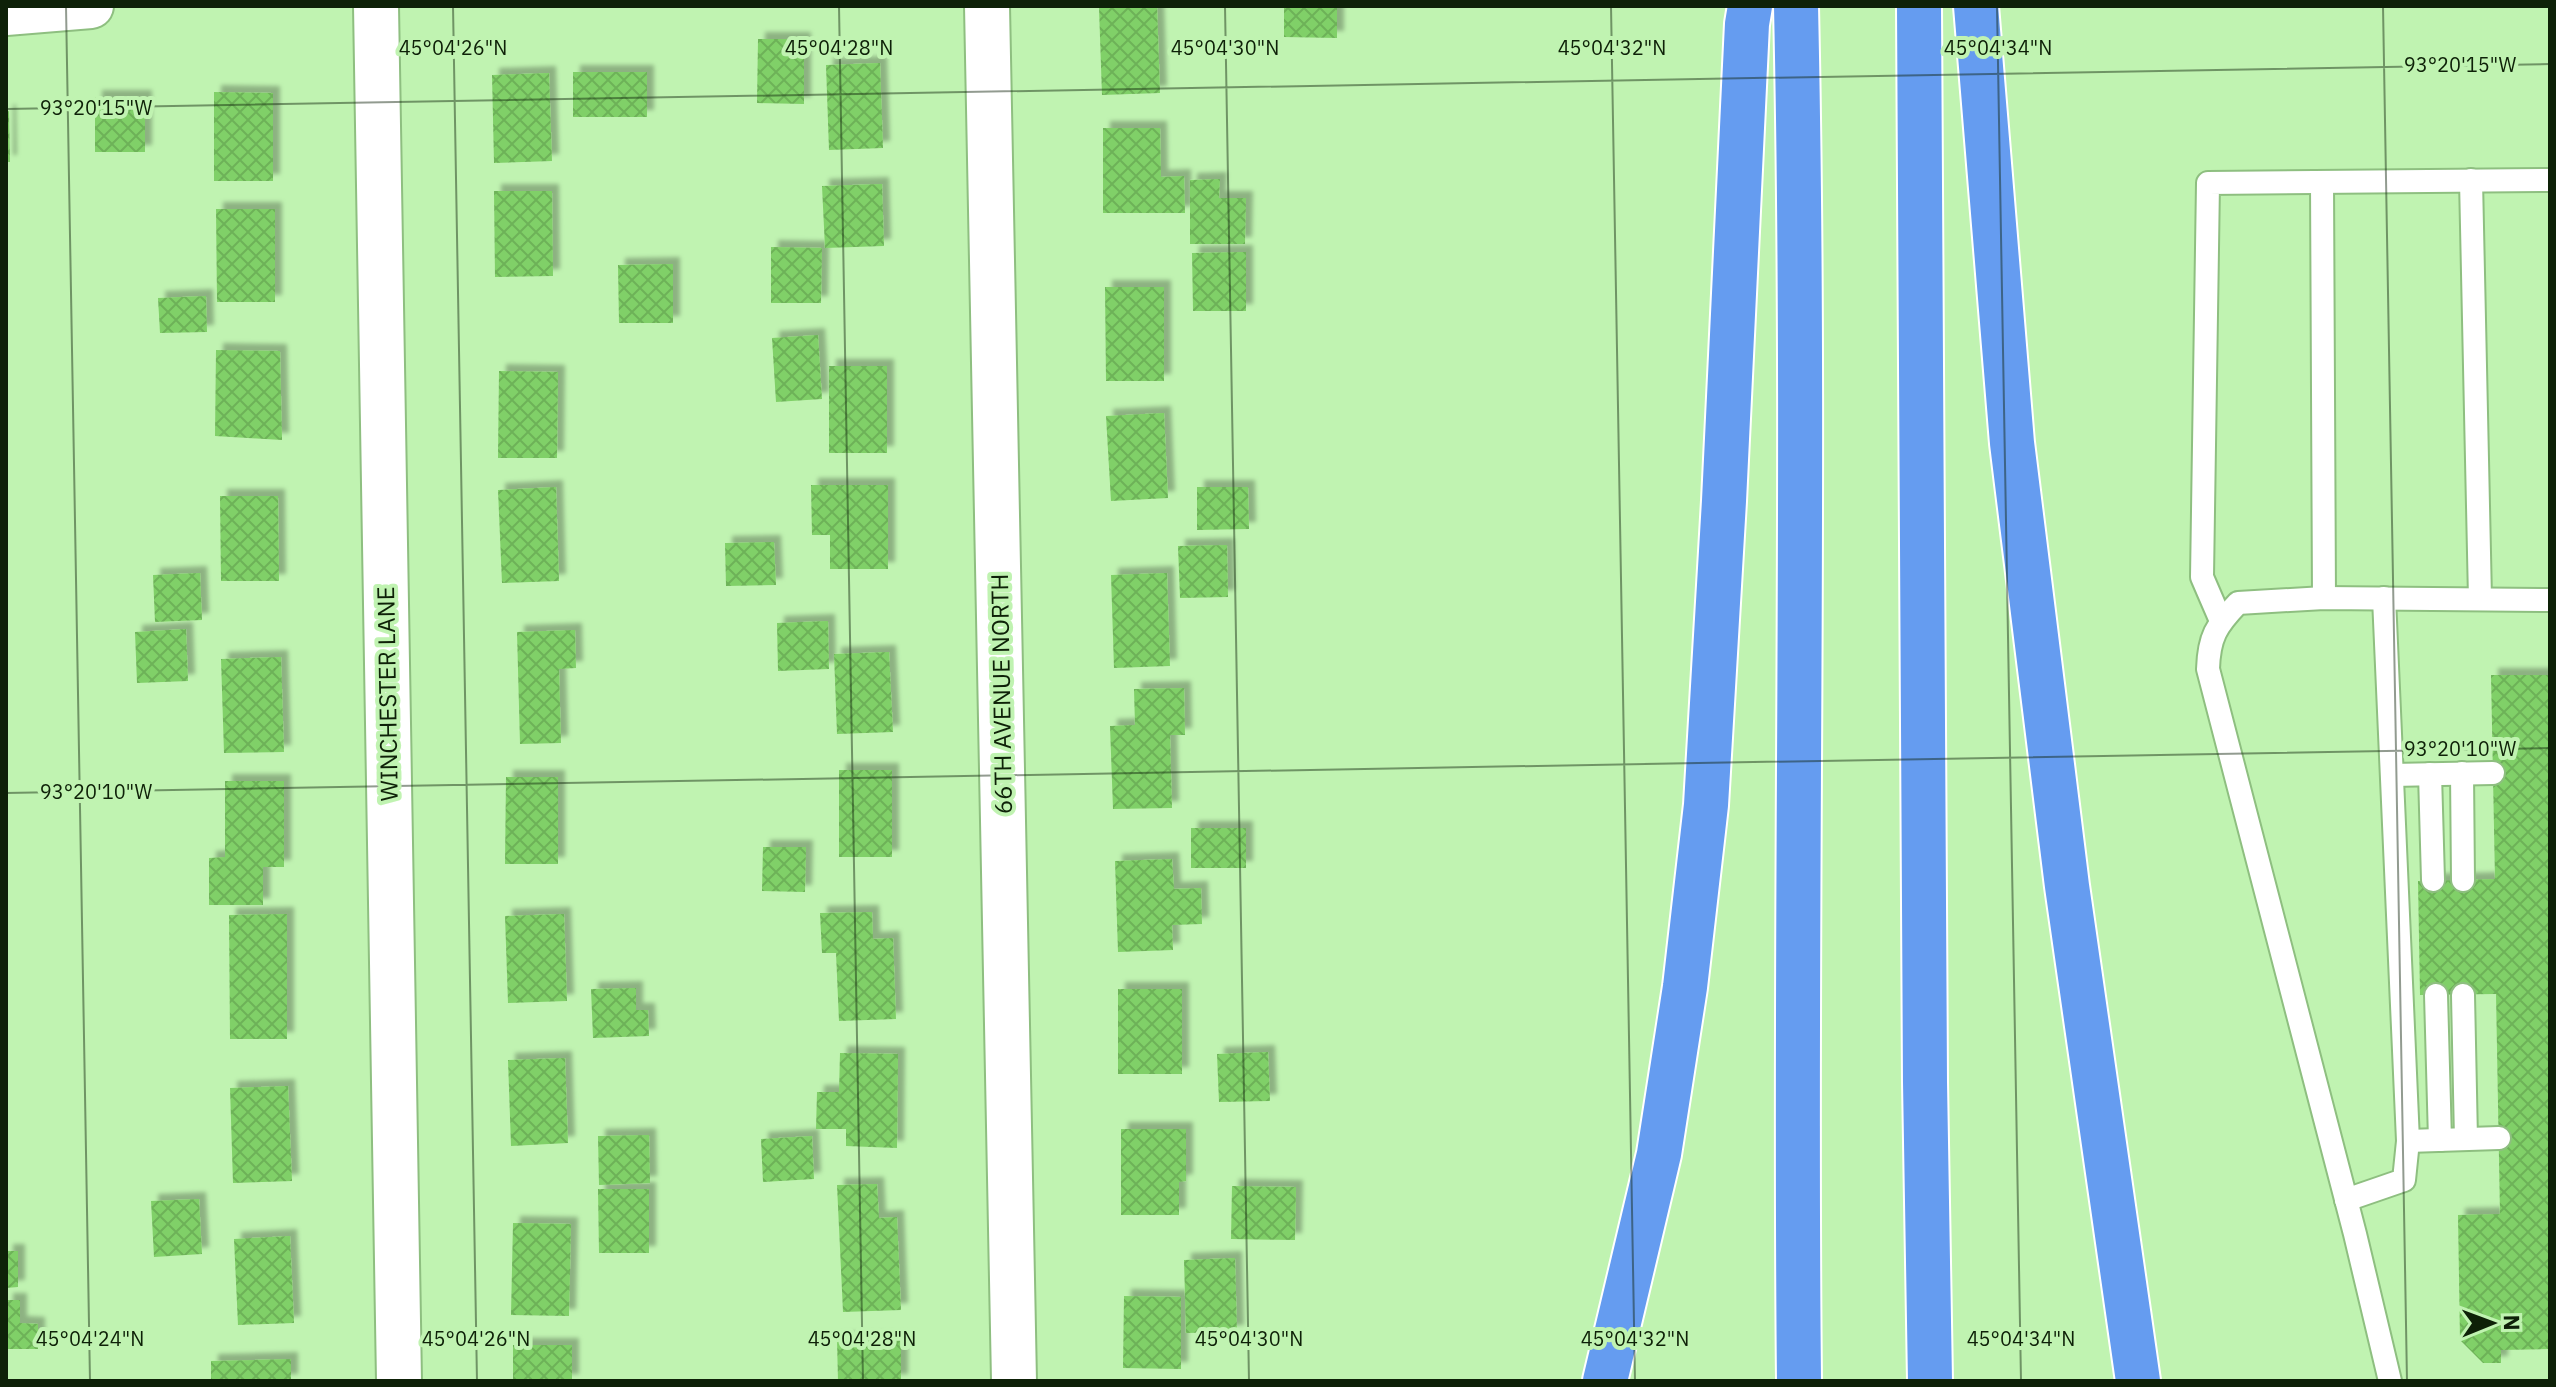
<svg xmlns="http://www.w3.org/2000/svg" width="2556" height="1387" font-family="'IBM Plex Sans',sans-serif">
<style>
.building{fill:url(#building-cross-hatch);filter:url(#shadow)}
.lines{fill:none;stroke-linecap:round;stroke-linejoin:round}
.service-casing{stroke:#8ebf80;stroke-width:26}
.minor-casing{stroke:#8ebf80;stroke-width:48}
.motorway-casing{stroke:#fff;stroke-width:48}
.service{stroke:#fff;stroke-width:22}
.minor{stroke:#fff;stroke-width:44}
.motorway{stroke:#659cf0;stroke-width:44}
.ticks{fill:none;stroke:#0e2108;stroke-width:2;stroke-opacity:0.45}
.labels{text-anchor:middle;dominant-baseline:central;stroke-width:8;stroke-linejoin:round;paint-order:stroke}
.street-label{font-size:24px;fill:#0e2108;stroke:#c0f3b1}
.ticks-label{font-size:20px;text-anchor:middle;fill:#0e2108;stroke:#c0f3b1;stroke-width:8;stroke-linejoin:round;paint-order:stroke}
</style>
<defs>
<pattern id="building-cross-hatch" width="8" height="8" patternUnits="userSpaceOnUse" patternTransform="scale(2)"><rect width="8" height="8" fill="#80d067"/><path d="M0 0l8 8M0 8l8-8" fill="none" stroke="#6db258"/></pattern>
<filter id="shadow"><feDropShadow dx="7" dy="-7" stdDeviation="2" flood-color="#0004"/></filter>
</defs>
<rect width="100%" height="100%" fill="#c0f3b1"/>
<g class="building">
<path d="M1157,6L1160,93L1102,95L1099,8Z"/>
<path d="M1284,6H1337V38L1284,37Z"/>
<path d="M758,39H804V104L757,103Z"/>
<path d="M880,63L883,148L829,150L826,65Z"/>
<rect x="573" y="72" width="74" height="45"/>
<path d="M549,73L552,161L494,163L492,75Z"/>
<path d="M214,92L273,93V181H214Z"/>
<rect x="95" y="97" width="50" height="55"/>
<path d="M9,111L10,162H6V112Z"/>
<path d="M1103,128H1160L1161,177L1184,176L1185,213H1103Z"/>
<path d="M1220,179L1219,198H1246L1245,244H1190V180Z"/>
<path d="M882,184L884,246L825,248L822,186Z"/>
<path d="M494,191H552L553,276L495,277Z"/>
<path d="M216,209H275V302H217Z"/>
<path d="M771,247L822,248L821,303H771Z"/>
<path d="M1246,252V311H1193L1192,253Z"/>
<path d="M673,264V323H619L618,265Z"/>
<path d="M1105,287H1164V381H1106Z"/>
<path d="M206,296L207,332L160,333L158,298Z"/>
<path d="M818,335L822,399L776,402L772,338Z"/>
<path d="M216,350L280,351L282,440L215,436Z"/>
<rect x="829" y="366" width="58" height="87"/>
<path d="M499,371L558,372L557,458H498Z"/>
<path d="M1164,413L1168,498L1111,501L1106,416Z"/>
<path d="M811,485H888V569H830V535H812Z"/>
<path d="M556,487L559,581L502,583L498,490Z"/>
<path d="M1197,487H1248L1249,529L1197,530Z"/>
<path d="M220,496H278L279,581H221Z"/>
<path d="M774,542L776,585L726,586L725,543Z"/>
<path d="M1227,545L1228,597L1180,598L1178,546Z"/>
<path d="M200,573L202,620L155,622L153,575Z"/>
<path d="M1167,573L1170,666L1114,668L1111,575Z"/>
<path d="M828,621L829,669L778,671L777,623Z"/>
<path d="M186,629L188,681L137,683L135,632Z"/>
<path d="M575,630L576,668L559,669L561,743L520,744L517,632Z"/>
<path d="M889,652L893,732L837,734L834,654Z"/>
<path d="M281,657L284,752L224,753L221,659Z"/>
<path d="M2491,675H2550V1349L2501,1350V1363H2483L2460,1340L2458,1215L2500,1214L2496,994L2420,995L2418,881L2495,879Z"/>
<path d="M1184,688L1185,735H1170L1172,808L1113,809L1110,726L1135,725L1134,689Z"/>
<rect x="839" y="770" width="53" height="87"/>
<path d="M506,777H558V864H505Z"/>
<path d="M225,781H284V867H263V905H209V858L225,857Z"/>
<rect x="1191" y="828" width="55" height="40"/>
<path d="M763,847H806L805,892L762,891Z"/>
<path d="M1172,859L1174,889L1201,888L1202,924L1172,925L1173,950L1118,952L1115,861Z"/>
<path d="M872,912L873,939L893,938L896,1019L839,1021L836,953H822L820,913Z"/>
<path d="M287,914V1039H230L229,915Z"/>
<path d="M564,914L567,1001L508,1003L505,916Z"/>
<path d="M636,988V1010H648L649,1036L593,1038L591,989Z"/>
<rect x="1118" y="989" width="64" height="85"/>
<path d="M1268,1052L1270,1101L1219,1102L1217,1054Z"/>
<path d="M840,1053L898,1054L897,1148L846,1146V1129H816L817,1092H839Z"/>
<path d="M565,1058L568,1143L511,1146L508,1060Z"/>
<path d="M288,1086L292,1181L233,1183L230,1088Z"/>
<path d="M1121,1129H1186V1181L1179,1182V1215H1121Z"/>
<path d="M649,1135L650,1183L599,1185L598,1136Z"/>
<path d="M812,1136L814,1179L763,1182L761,1139Z"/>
<path d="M877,1184L879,1218L897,1217L901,1310L843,1312L837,1185Z"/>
<path d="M1232,1186L1296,1187L1295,1240L1231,1239Z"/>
<path d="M598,1189H649V1253H599Z"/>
<path d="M199,1199L202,1254L154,1257L151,1201Z"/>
<path d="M513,1223L571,1224L569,1316L511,1315Z"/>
<path d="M290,1236L294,1323L238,1325L234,1239Z"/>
<path d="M6,1251H18V1287L6,1288Z"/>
<path d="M1235,1258L1237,1332L1186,1333L1184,1260Z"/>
<path d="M1124,1296L1181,1297V1369L1123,1368Z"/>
<path d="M6,1300H20V1323L38,1324V1349H6Z"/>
<path d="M837,1339H901V1381H838Z"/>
<rect x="513" y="1345" width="59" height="36"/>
<path d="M291,1359V1381H211V1361Z"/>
</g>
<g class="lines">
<g class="service-casing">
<g id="service">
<path d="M2471,180L2480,599"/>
<path d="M2322,182L2324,598"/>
<path d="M2221,621L2202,577L2208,183L2550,180"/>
<path d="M2462,773L2463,880"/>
<path d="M2430,774L2433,880"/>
<path d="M2392,775L2493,773"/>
<path d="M2436,995L2440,1140"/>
<path d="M2463,995L2466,1139"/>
<path d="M2408,1141L2499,1138"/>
<path d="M2346,1200L2404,1180L2408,1141L2384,598"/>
<path d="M2390,1381L2355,1234L2208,669C2209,637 2216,626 2238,603L2324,598L2550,600"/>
</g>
</g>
<g class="minor-casing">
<g id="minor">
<path d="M376,6L399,1381"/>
<path d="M987,6L1014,1381"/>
<path d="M6,13L91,6"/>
</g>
</g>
<g class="motorway-casing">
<g id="motorway">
<path d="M1796,6C1806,464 1794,923 1799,1381"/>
<path d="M1919,6L1925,1082L1930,1381"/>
<path d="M1976,6L2012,443L2067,886L2138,1381"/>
<path d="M1605,1381L1659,1154L1685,987L1706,805L1724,501L1747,24L1750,6"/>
</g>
</g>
<use href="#service" class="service"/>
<use href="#minor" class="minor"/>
<use href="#motorway" class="motorway"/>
</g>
<path class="ticks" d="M66,6L90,1381M453,6L477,1381M839,6L863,1381M1225,6L1249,1381M1611,6L1635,1381M1997,6L2021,1381M2383,6L2407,1381M6,109L2550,64M6,793L2550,748"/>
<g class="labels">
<g class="street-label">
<text transform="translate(387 694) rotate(-91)">WINCHESTER LANE</text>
<text transform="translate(1001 694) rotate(-91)">66TH AVENUE NORTH</text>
</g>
</g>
<g class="ticks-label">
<text x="453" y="55">45°04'26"N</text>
<text x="839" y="55">45°04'28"N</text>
<text x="1225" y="55">45°04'30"N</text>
<text x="1612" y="55">45°04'32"N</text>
<text x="1998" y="55">45°04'34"N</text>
<text x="2460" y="72">93°20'15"W</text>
<text x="96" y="115">93°20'15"W</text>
<text x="2460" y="756">93°20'10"W</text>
<text x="96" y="799">93°20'10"W</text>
<text x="90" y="1346">45°04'24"N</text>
<text x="476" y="1346">45°04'26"N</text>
<text x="862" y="1346">45°04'28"N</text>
<text x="1249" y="1346">45°04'30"N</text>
<text x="1635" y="1346">45°04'32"N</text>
<text x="2021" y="1346">45°04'34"N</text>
</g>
<rect width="2556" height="1387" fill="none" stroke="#0e2108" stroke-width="16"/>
<g transform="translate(2492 1323) rotate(89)" stroke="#c0f3b1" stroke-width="6" paint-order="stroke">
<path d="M0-6L14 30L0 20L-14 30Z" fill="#0e2108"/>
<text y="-12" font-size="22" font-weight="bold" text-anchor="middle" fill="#0e2108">N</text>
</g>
</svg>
